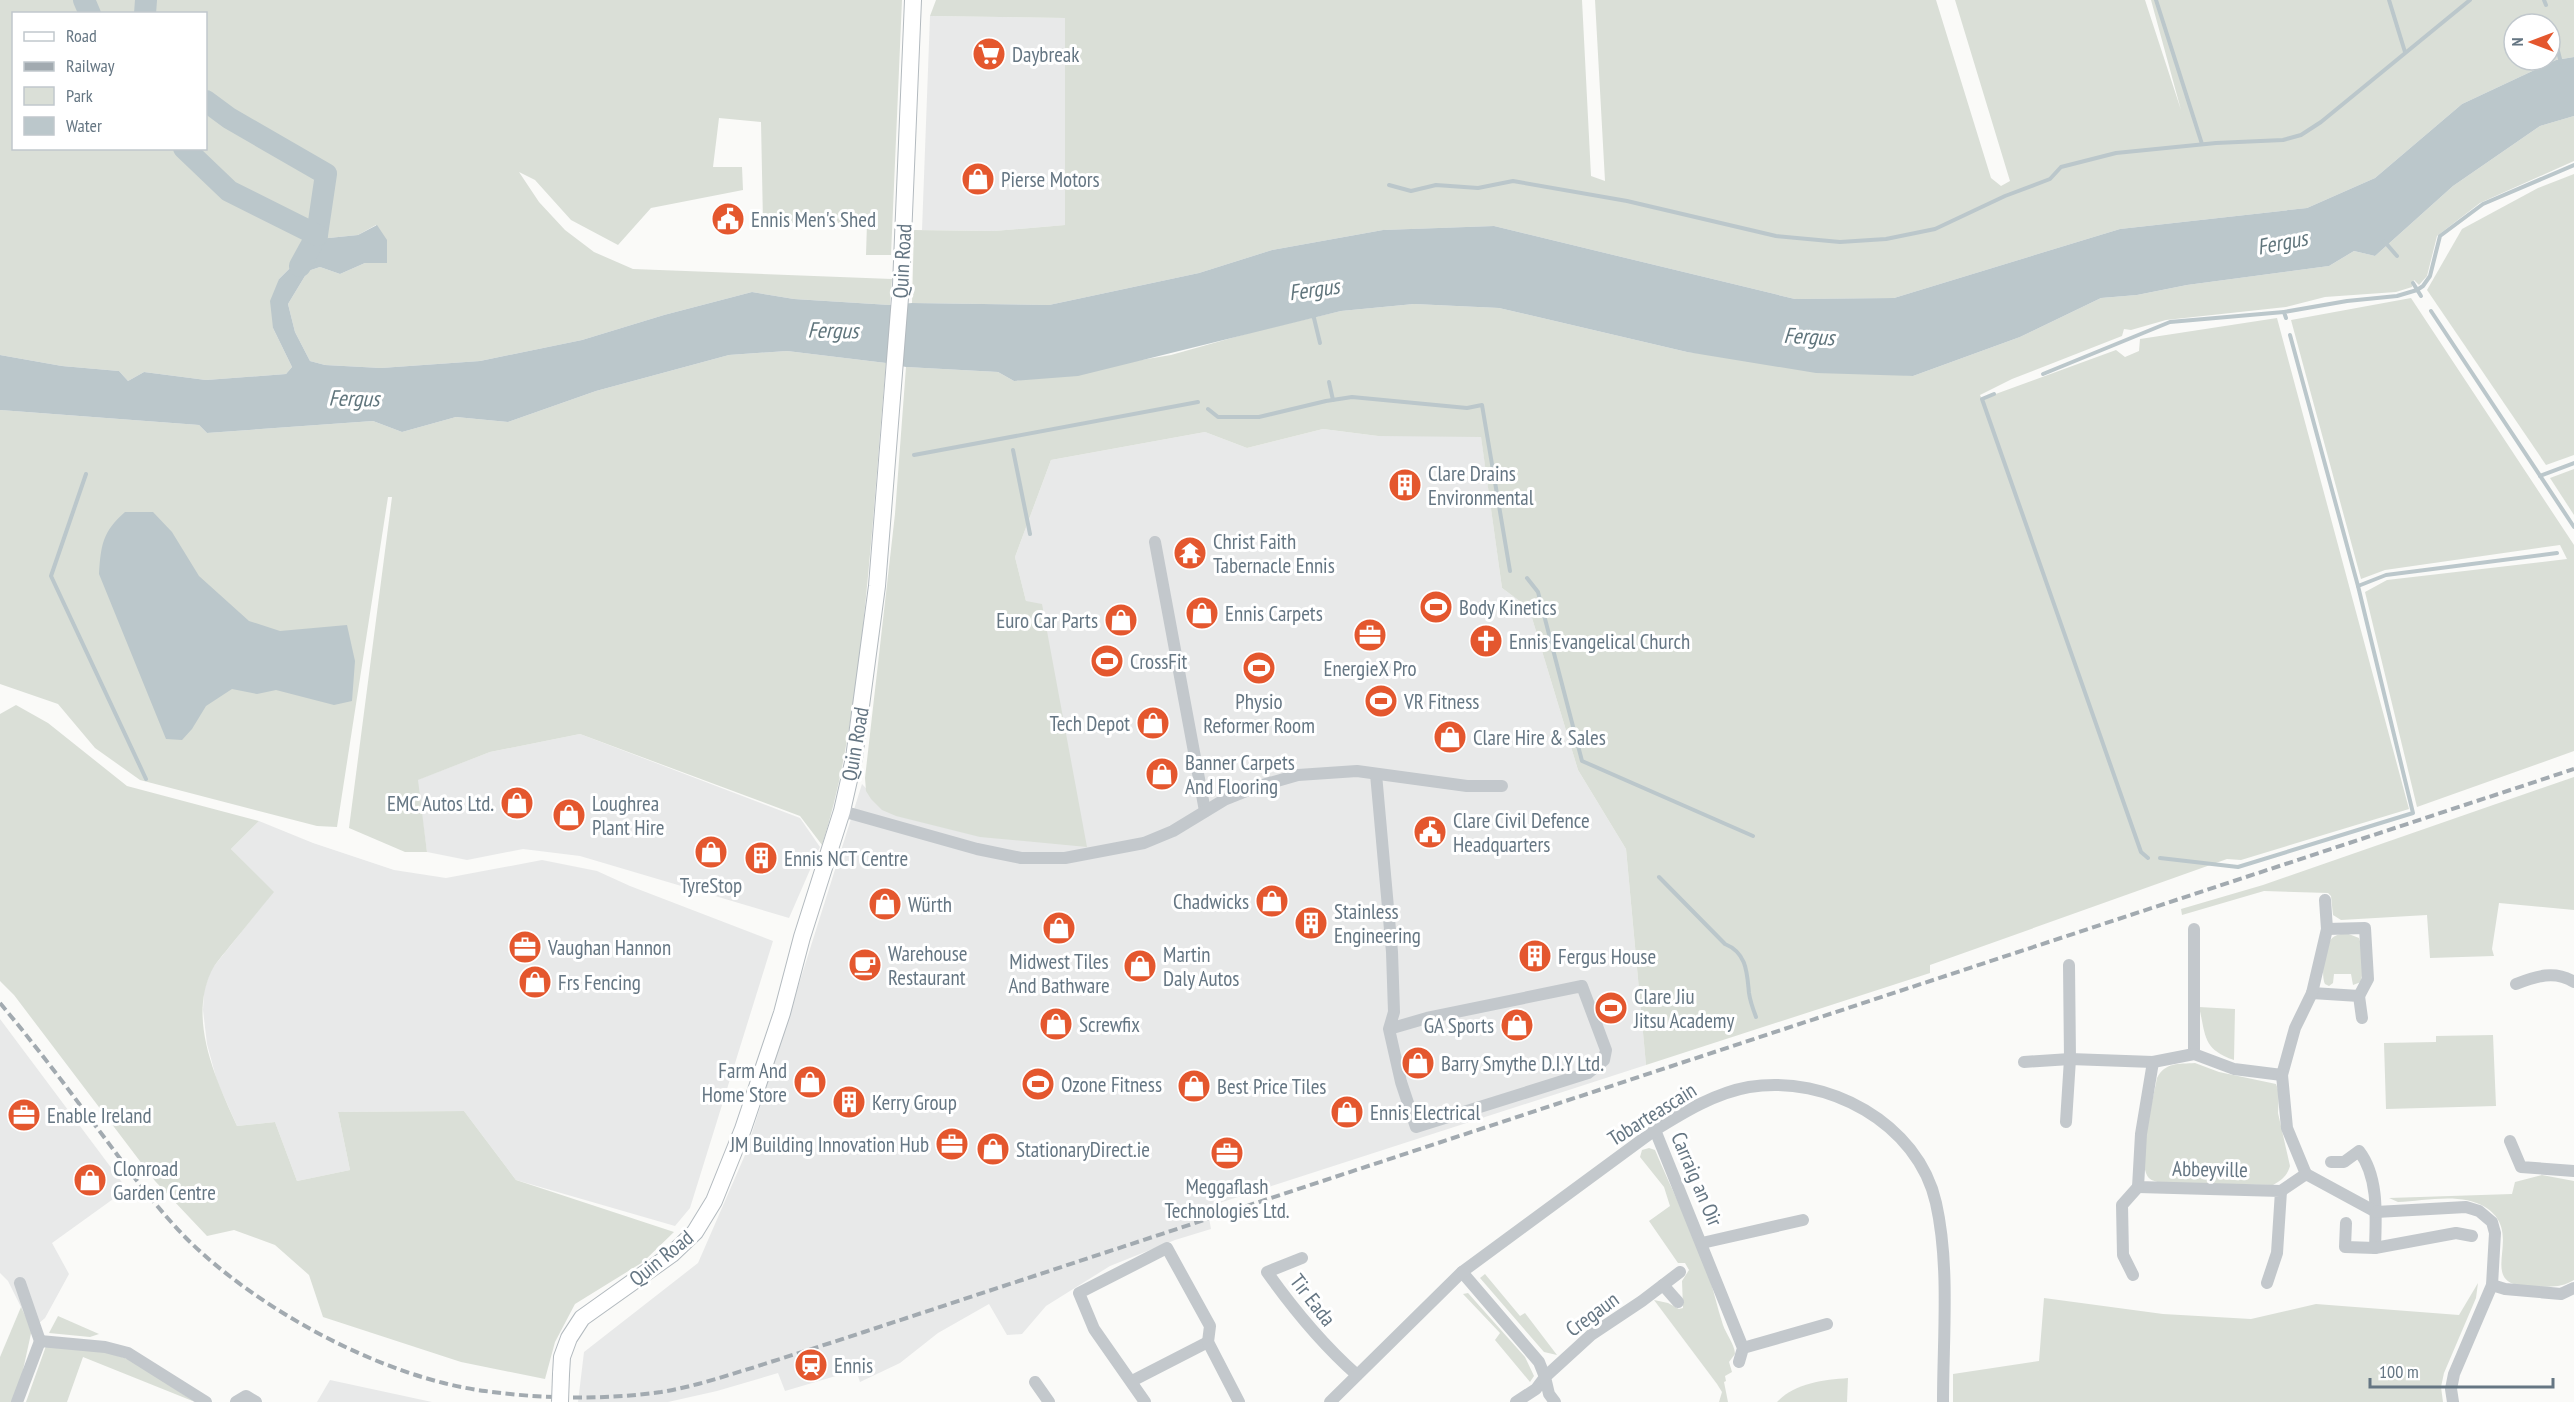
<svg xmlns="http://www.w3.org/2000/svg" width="2574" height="1402" font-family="'PT Sans Narrow',sans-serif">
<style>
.built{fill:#e8e9e9}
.green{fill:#dadfd7;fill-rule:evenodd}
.water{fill:#bbc7cb}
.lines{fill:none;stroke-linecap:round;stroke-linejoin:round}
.stream{stroke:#bbc7cb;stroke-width:4}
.river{stroke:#bbc7cb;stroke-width:22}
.secondary-casing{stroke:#b3babf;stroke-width:18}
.street{stroke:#c3c8cc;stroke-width:12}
.secondary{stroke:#fff;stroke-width:16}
.rail{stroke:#a2aab0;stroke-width:4;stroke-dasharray:9 4.5;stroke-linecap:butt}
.secondary-bridge-casing{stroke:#b3babf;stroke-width:18;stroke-linecap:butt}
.secondary-bridge{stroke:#fff;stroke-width:16}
.labels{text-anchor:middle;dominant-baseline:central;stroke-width:6;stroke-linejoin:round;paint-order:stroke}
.poi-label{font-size:21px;fill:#657683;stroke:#fff;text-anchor:start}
.street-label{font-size:21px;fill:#657683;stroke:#fff}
.water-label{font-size:22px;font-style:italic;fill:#60757c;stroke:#fff}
</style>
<rect width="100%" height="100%" fill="#fafaf8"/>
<g class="built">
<path d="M930,16L1065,18V225L994,231L922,230Z"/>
<path d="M1323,429L1378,436H1481L1502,588L1529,608L1578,770L1626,849L1646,1065L1207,1207L1211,1229L1175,1240L1110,1266L1046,1306L1022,1334L1007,1335L989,1304L938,1333L900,1363L860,1382L856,1370L785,1391L778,1373L717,1391L668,1402H578L584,1352L698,1263L745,1155L862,784L888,811L1026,601L1015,557L1051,460L1205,432L1247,448Z"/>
<path d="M580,734L800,818L820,847L789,918L580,856L523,849L467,860L427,852L417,780L490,752Z"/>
<path d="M259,821L313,843L394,870L446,878L542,860L597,871L630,886L773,941L690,1208L675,1226L516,1180L464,1111L338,1112L350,1170L297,1181L275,1122L237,1126L217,1081L207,1044L203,1010L204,990L211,970L273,892L231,849Z"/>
<path d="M0,1019L127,1189L52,1243L69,1274L45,1318L32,1329L8,1281L0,1273Z"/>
<path d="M330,1380L432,1402H317Z"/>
</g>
<g class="green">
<path d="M0,0H902L891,255H866L867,223H763L761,122L719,118L713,167H742L743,190L651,208L618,245L571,220L535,180L519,172L539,202L565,230L594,252L633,269L892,279L890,305L794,299L752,292L664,315L582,340L480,361L381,368L325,365L310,361L295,332L288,304L308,271L320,267L340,274L365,263H387L376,225L358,235L309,240L296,262L279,279L273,328L292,367L286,374L206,380L144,372L128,381L119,371L62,366L0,355ZM14,14H206V148H14Z"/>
<path d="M936,0H1582L1591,176L1605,181L1595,0H1936L1991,178L2001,186L2010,181L1955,0H2145L2181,110L2151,0H2574V57L2556,60L2462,104L2375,178L2307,208L2120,229L1894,298L1795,299L1494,226L1383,230L1272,250L1199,273L1049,305L912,303L914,230L994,231L1065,225V18L930,16ZM2514,24H2550V60H2514Z"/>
<path d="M2574,116V161L2480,203L2437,236L2427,276L2419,285L2414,280L2412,287L2396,292L2325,297L2286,307L2166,320L2131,330L2124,329L2122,336L2012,379L1980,395L1982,399L2116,350L2125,357L2139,351L2140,339L2277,318L2409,809L2241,860L2227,859L1930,965V973L1646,1065L1626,849L1578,770L1529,608L1502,588L1481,437L1378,436L1323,429L1247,448L1205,432L1051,460L1015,557L1026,601L1042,604L1087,847L980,837L896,816L882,810L871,799L866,791L865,778L895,514L906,367L998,372L1014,381L1171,355L1260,330L1341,311L1414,304L1499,308L1687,352L1913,376L2020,337L2101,298L2137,295L2187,285L2329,266L2354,251L2375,256L2453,186L2540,126Z"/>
<path d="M2574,174V455L2546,465L2427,290L2462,229L2538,188Z"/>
<path d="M2411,298L2574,545V751L2417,807L2365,592L2387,580L2567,559L2560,545L2385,570L2361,579L2291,320Z"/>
<path d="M787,351L886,363C878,453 872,545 862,635C853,706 844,777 822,845L800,816L580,734L490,752L418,780L427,852H405L349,828L392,497H388L337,827L317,826L140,780L95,748L58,704L0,684V410L199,425L207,433L373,421L402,432L456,417L508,422L596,391L729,355Z"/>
<path d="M2574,469V515L2550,478Z"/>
<path d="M16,705L48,723L127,786L259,821L231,849L274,892C259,910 245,928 230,946C224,954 215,963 211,972C188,1022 217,1081 237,1126L275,1122L297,1181L350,1170L338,1112L464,1111L516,1180L674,1232L643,1262L575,1304L555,1342L545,1379L461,1362L323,1317L309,1275L275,1245L234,1230L207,1236L155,1181L14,995L0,981V714Z"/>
<path d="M2574,777V910L2499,903L2492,949L2494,956L2430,958L2427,915L2341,920L2333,915L2331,896L2328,893L2264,891L2182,915L2181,909L2263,885Z"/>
<path d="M2346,933L2359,938C2364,953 2364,967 2361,982L2353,985L2351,974H2334L2333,983L2329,986L2325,984C2321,975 2324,950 2329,942C2333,935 2340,934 2346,933Z"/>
<path d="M2199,1007L2235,1009L2234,1060C2202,1049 2206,1035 2199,1007Z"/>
<path d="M2493,1035L2496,1106L2386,1109L2384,1043L2436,1042V1036Z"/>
<path d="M2195,1063L2219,1072L2276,1084L2279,1092L2278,1113L2290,1166C2287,1176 2282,1180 2273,1185L2161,1183C2154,1181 2148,1180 2146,1173C2138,1152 2153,1100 2157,1078C2165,1062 2179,1064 2195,1063Z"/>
<path d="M1649,1148L1655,1150C1671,1188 1689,1224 1704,1262C1712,1282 1716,1304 1723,1325C1726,1334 1735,1345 1735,1354L1729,1362L1732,1372L1725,1376L1726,1381L1724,1382L1728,1402H1719L1722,1392L1717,1384L1654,1300L1668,1303L1679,1309L1683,1308L1682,1281L1689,1270L1685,1263H1678L1649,1221L1670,1206L1664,1187L1640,1157L1642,1150Z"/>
<path d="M2542,1175L2574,1181V1280C2561,1288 2549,1287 2534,1286C2527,1286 2518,1286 2511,1283C2486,1270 2522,1230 2485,1207C2461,1192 2424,1201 2398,1202L2389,1198L2512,1194L2515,1182Z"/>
<path d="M1485,1274L1520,1316L1525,1313L1557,1355L1544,1352L1480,1278Z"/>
<path d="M2478,1283L2476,1298L2444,1373L2441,1387L2443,1402H1953V1374L2039,1361L2044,1298L2163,1314L2251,1319L2316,1304L2459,1315Z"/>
<path d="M1468,1293L1525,1357L1534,1376L1530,1382L1495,1340L1500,1333L1463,1294Z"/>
<path d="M21,1307L32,1329L16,1402H0V1357Z"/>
<path d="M58,1316L99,1334L90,1337L49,1333Z"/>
<path d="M46,1346L96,1349L131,1360L195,1402L83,1357L67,1402H26Z"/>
<path d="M1848,1378L1847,1402H1777C1795,1383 1823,1380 1848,1378Z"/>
</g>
<g class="water">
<path d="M2574,57V116L2540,126L2453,186L2375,256L2354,251L2329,266L2187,285L2137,295L2101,298L2020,337L1913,376L1816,373L1687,352L1499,308L1414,304L1341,311L1078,376L1014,381L998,372L906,367L886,363L787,351L729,355L596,391L508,422L456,417L402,432L373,421L207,433L199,425L0,410V355L62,366L119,371L128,381L144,372L206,380L286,374L292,367L273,328L270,301L279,279L296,262L309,240L358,235L377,225L387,240V263H365L340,274L320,267L308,271L288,304L295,332L310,361L325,365L381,368L480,361L582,340L664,315L752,292L794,299L890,305L912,303L1049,305L1199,273L1272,250L1383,230L1494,226L1795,299L1894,298L2120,229L2307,208L2375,178L2462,104L2556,60Z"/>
<path d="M125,512H153L172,532L199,576L249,621L280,631L347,625L355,661L352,701L334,705L276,690L257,694L232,689L206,706L192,729L182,740L166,739L99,574C101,546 102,532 125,512Z"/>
</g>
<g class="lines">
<g class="stream">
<path d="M2156,0L2202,144"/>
<path d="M2389,0L2405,52"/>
<path d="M2544,0L2546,5"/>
<path d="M2554,35L2561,63"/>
<path d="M1389,185L1411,191L1436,185L1478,188L1513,181L1627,201L1776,236L1840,242L1886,239L1935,229L2005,196L2050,179L2061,167L2116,153L2216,143L2283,140L2301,135L2321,122L2470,0"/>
<path d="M2384,241L2397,256"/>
<path d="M2413,283L2421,296"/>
<path d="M2431,311L2574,527"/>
<path d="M1313,314L1320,343"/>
<path d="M2286,318L2284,312L2347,301L2397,296L2417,290L2423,286L2430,276L2440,236L2483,204L2574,165"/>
<path d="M2043,374L2170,322L2284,312"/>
<path d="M1329,382L1333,400"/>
<path d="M1994,394L1982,399L2141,852L2148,858"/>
<path d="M1208,409L1218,417H1259L1326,401L1352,397L1467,408L1482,405L1510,571"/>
<path d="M1013,450L1030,534"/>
<path d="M914,455L1198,402"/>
<path d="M86,474L51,576L146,779"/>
<path d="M2540,476L2574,463"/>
<path d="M1527,578L1538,592L1582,761L1753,836"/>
<path d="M2358,586L2386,575L2557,553"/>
<path d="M2160,858L2238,867L2413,813L2358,586L2290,335"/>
<path d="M1659,877L1725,944C1747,953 1747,973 1749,993C1750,1001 1753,1009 1756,1017"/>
</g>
<g class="river">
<path d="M84,0L90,14"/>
<path d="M145,14L146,0"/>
<path d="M206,101L229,118L326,174L317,235L300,266"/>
<path d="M184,148L229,191L317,235"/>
</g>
<g class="secondary-casing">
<path id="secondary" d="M561,1374L562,1357L569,1338L582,1318L672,1254L695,1232L714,1201L743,1129L782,1013L802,937L842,811L854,758L877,586L901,285L913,0"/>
</g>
<g class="street">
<path d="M1155,542L1205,811"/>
<path d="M1376,774L1392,952L1394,1012L1389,1029L1401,1082L1416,1127L1588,1073L1604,1060L1606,1050L1582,986L1427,1018L1389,1029"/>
<path d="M842,811L977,849L1021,858H1065L1144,843L1173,831L1224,800L1259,786L1298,775L1357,771L1467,786H1502"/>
<path d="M2327,929L2365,928L2368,979L2359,996"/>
<path d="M2516,984C2536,976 2555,970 2574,982"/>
<path d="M2312,993L2359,996L2362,1018"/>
<path d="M2194,1054V929"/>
<path d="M2024,1062L2070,1059L2153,1062L2194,1054L2234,1069L2282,1075L2295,1028L2312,993L2327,929L2325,900"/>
<path d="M2153,1062L2141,1134L2138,1187L2281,1191L2277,1253L2267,1283"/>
<path d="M2282,1075L2287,1128L2306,1174"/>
<path d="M2066,1122L2070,1059L2069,965"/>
<path d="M1655,1130L1743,1348L1739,1362"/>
<path d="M2510,1141L2521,1167L2574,1171"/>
<path d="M2331,1162H2344L2359,1151C2379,1177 2376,1216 2375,1248"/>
<path d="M2281,1191L2306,1174L2376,1212"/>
<path d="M2376,1212L2466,1207L2479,1211L2492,1222L2495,1233L2492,1285L2454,1374L2451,1389L2453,1402"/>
<path d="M2346,1223L2345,1247L2375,1248L2456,1233L2472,1236"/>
<path d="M1702,1243L1803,1220"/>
<path d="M1302,1258L1267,1272C1294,1310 1322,1344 1357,1375"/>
<path d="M1462,1272L1539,1362L1545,1377L1536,1389L1516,1402"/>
<path d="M2133,1275L2123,1255L2122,1205L2138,1187"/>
<path d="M20,1283L40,1341"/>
<path d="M1663,1285L1678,1302"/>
<path d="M2492,1285L2505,1289L2561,1294L2574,1288"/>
<path d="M40,1341L105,1347L128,1353L206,1402"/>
<path d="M1743,1348L1827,1324"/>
<path d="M1132,1381L1208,1342"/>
<path d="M1035,1382L1049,1402"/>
<path d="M17,1402L40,1341"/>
<path d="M236,1402L246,1396L256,1402"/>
<path d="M1145,1402L1094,1329L1079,1293L1167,1248L1210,1326L1208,1342L1239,1402"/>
<path d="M1330,1402L1462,1272L1655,1130C1684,1112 1715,1093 1749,1087C1827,1074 1918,1123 1936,1203C1950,1265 1943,1338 1943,1402"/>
<path d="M1555,1402L1549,1394L1545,1377L1591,1335L1642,1301L1680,1272"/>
</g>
<use href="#secondary" class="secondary"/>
<path class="rail" d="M0,1003C31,1040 60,1078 89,1117C120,1158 150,1201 186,1238C258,1310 384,1378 485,1391C542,1399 604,1400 661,1392C693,1387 725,1376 755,1367C792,1355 828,1344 864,1332L2574,769"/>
<g class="secondary-bridge-casing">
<path id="secondary-bridge" d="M560,1402L561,1374"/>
</g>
<use href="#secondary-bridge" class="secondary-bridge"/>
</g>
<defs>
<g id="supermarket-disc" transform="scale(1.725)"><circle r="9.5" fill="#e4572e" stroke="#fff"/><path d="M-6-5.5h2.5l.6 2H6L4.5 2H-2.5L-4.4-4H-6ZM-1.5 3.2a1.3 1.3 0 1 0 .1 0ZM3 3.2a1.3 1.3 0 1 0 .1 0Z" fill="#fff"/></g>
<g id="shop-disc" transform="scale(1.725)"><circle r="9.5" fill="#e4572e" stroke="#fff"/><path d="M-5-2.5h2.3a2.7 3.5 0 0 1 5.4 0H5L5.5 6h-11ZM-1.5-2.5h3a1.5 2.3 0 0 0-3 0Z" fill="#fff"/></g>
<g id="civic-disc" transform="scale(1.725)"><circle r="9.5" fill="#e4572e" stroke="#fff"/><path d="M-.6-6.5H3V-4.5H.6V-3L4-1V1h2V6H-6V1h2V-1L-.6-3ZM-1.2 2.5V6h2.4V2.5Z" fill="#fff"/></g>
<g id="building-disc" transform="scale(1.725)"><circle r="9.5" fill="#e4572e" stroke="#fff"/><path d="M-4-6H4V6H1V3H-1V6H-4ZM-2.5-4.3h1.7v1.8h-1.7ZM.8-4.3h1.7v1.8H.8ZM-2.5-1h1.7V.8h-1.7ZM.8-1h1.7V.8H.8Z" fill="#fff"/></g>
<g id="temple-disc" transform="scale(1.725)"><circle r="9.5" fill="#e4572e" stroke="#fff"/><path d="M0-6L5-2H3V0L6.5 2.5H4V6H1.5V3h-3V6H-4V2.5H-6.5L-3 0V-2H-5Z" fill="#fff"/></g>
<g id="stadium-disc" transform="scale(1.725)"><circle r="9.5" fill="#e4572e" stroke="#fff"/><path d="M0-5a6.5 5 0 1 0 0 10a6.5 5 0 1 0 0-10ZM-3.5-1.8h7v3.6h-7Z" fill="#fff"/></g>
<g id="office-disc" transform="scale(1.725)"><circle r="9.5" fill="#e4572e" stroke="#fff"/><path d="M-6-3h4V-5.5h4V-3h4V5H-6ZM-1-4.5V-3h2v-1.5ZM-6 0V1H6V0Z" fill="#fff"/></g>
<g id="church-disc" transform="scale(1.725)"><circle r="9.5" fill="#e4572e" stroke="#fff"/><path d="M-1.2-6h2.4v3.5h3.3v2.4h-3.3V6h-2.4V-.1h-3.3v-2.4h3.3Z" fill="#fff"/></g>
<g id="cafe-disc" transform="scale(1.725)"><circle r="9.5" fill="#e4572e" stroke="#fff"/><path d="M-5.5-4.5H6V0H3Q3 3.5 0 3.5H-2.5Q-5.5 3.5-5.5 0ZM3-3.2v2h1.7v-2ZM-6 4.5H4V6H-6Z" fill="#fff"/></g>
<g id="station-disc" transform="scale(1.725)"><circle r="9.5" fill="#e4572e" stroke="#fff"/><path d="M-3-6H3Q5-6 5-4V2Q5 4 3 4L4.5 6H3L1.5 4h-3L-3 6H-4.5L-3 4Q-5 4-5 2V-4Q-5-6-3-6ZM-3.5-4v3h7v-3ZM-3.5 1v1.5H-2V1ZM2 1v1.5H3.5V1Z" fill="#fff"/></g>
</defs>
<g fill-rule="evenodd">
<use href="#supermarket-disc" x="989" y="54"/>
<use href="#shop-disc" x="978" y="179"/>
<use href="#civic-disc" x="728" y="219"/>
<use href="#building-disc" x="1405" y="485"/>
<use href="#temple-disc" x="1190" y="553"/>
<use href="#stadium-disc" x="1436" y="607"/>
<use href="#shop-disc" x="1202" y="613"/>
<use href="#shop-disc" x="1121" y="620"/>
<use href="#office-disc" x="1370" y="635"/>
<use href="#church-disc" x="1486" y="641"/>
<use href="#stadium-disc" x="1107" y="661"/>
<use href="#stadium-disc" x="1259" y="668"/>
<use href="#stadium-disc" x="1381" y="701"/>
<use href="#shop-disc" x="1153" y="723"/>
<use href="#shop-disc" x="1450" y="737"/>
<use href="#shop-disc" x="1162" y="774"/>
<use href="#shop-disc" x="517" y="803"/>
<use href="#shop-disc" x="569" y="815"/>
<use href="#civic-disc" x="1430" y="832"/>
<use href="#shop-disc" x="711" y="852"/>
<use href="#building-disc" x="761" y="858"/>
<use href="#shop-disc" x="1272" y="901"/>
<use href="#shop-disc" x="885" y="904"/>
<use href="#building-disc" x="1311" y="923"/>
<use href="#shop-disc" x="1059" y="928"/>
<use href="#office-disc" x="525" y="947"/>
<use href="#building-disc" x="1535" y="956"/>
<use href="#cafe-disc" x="865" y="965"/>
<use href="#shop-disc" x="1140" y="966"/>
<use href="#shop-disc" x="535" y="982"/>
<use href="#stadium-disc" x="1611" y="1008"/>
<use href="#shop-disc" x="1056" y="1024"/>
<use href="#shop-disc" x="1517" y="1025"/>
<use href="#shop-disc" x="1418" y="1063"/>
<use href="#shop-disc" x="810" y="1082"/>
<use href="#stadium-disc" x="1038" y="1084"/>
<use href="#shop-disc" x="1194" y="1086"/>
<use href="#building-disc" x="849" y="1102"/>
<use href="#shop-disc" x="1347" y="1112"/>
<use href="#office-disc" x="24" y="1115"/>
<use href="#office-disc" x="952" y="1144"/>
<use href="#shop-disc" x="993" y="1149"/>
<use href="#office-disc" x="1227" y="1153"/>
<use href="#shop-disc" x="90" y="1180"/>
<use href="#station-disc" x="811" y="1365"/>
</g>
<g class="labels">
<g class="poi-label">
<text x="1012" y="54">Daybreak</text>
<text x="1001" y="179">Pierse Motors</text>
<text x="751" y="219">Ennis Men's Shed</text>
<text x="1428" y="473">Clare Drains<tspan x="1428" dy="24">Environmental</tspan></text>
<text x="1213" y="541">Christ Faith<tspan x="1213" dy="24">Tabernacle Ennis</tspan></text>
<text x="1459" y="607">Body Kinetics</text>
<text x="1225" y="613">Ennis Carpets</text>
<text x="1098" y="620" text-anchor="end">Euro Car Parts</text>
<text x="1509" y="641">Ennis Evangelical Church</text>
<text x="1130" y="661">CrossFit</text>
<text x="1370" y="668" text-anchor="middle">EnergieX Pro</text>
<text x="1259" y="701" text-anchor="middle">Physio<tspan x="1259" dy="24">Reformer Room</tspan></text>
<text x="1404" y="701">VR Fitness</text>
<text x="1130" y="723" text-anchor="end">Tech Depot</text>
<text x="1473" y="737">Clare Hire &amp; Sales</text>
<text x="1185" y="762">Banner Carpets<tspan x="1185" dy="24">And Flooring</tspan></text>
<text x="494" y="803" text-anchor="end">EMC Autos Ltd.</text>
<text x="592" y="803">Loughrea<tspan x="592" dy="24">Plant Hire</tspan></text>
<text x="1453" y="820">Clare Civil Defence<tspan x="1453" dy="24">Headquarters</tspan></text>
<text x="784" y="858">Ennis NCT Centre</text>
<text x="711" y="885" text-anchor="middle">TyreStop</text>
<text x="1249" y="901" text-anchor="end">Chadwicks</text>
<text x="908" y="904">Würth</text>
<text x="1334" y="911">Stainless<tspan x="1334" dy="24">Engineering</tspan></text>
<text x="548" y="947">Vaughan Hannon</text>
<text x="888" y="953">Warehouse<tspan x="888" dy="24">Restaurant</tspan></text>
<text x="1163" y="954">Martin<tspan x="1163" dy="24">Daly Autos</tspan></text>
<text x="1558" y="956">Fergus House</text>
<text x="1059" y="961" text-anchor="middle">Midwest Tiles<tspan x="1059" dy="24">And Bathware</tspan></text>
<text x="558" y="982">Frs Fencing</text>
<text x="1634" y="996">Clare Jiu<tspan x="1634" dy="24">Jitsu Academy</tspan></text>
<text x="1079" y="1024">Screwfix</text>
<text x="1494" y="1025" text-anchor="end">GA Sports</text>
<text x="1441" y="1063">Barry Smythe D.I.Y Ltd.</text>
<text x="787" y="1070" text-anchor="end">Farm And<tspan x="787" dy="24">Home Store</tspan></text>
<text x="1061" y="1084">Ozone Fitness</text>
<text x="1217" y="1086">Best Price Tiles</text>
<text x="872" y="1102">Kerry Group</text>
<text x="1370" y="1112">Ennis Electrical</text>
<text x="47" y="1115">Enable Ireland</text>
<text x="929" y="1144" text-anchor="end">JM Building Innovation Hub</text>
<text x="1016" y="1149">StationaryDirect.ie</text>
<text x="113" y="1168">Clonroad<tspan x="113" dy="24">Garden Centre</tspan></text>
<text x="1227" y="1186" text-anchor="middle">Meggaflash<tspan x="1227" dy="24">Technologies Ltd.</tspan></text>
<text x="834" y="1365">Ennis</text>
</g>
<g class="street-label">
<text transform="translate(902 261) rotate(-87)">Quin Road</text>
<text transform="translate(855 744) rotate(-80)">Quin Road</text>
<text transform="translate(1652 1114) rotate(-32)">Tobarteascain</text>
<text transform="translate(2210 1169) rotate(1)">Abbeyville</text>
<text transform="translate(1697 1179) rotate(67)">Carraig an Oir</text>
<text transform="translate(661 1258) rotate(-39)">Quin Road</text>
<text transform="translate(1313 1300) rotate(52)">Tir Eada</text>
<text transform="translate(1592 1314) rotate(-36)">Cregaun</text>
</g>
<g class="water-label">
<text transform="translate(2282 242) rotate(-11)">Fergus</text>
<text transform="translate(1314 289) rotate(-8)">Fergus</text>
<text transform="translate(833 330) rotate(1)">Fergus</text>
<text transform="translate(1809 336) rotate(3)">Fergus</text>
<text transform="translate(354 398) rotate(1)">Fergus</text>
</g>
</g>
<rect x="12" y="12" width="195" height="138" fill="#ffffff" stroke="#c1c8cd" stroke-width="1.5"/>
<rect x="24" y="32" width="30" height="9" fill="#ffffff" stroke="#c1c8cd" stroke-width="1.5"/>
<text x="66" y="42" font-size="18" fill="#657683">Road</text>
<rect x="24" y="62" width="30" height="9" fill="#a2aab0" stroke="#c1c8cd" stroke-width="1.5"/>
<text x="66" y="72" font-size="18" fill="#657683">Railway</text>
<rect x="24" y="87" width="30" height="18" fill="#dadfd7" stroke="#c1c8cd" stroke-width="1.5"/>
<text x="66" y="102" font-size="18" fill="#657683">Park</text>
<rect x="24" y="117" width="30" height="18" fill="#bbc7cb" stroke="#c1c8cd" stroke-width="1.5"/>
<text x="66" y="132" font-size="18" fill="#657683">Water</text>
<g transform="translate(2532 42) rotate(270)"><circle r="28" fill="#ffffff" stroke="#c1c8cd" stroke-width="1.5"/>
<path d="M0-4.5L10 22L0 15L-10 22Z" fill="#e4572e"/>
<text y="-9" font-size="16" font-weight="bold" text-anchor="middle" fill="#657683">N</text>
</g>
<path d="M2370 1378v9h183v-9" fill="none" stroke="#657683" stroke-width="3"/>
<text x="2379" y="1378" font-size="18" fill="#657683" stroke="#ffffff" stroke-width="4.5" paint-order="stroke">100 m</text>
</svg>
